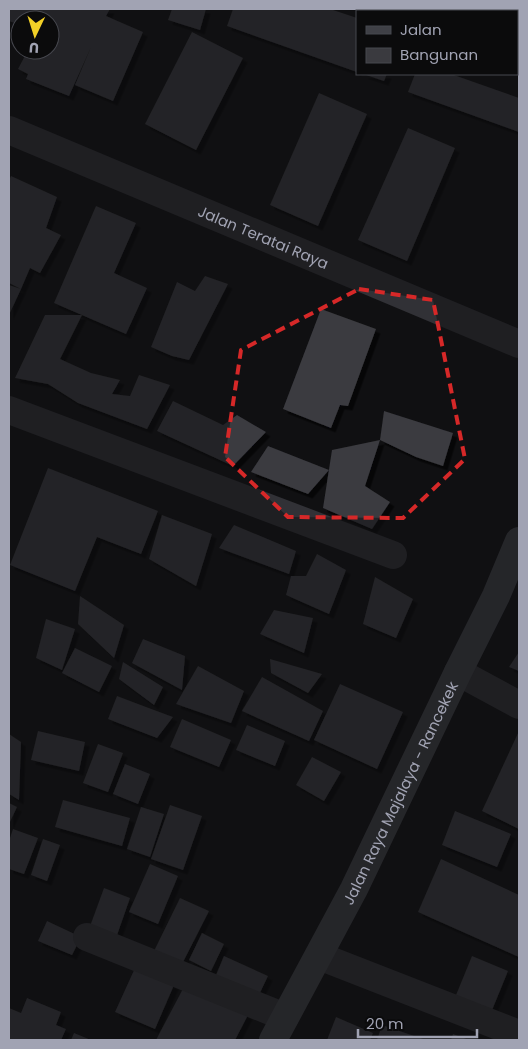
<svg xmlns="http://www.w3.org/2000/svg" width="528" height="1049" font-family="Poppins,sans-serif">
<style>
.building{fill:#3a3a3f;filter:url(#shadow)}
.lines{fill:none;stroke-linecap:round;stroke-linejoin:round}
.minor{stroke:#313136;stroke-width:28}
.secondary{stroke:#3f4046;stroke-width:28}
.marked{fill:none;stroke:#d62828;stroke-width:4;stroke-dasharray:10 6;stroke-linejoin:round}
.labels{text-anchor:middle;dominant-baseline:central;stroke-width:4;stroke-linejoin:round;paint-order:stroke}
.street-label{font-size:15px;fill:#a1a3b3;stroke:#0b0b0c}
</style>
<defs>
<filter id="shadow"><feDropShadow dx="4.5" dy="4.5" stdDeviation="0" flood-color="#0009"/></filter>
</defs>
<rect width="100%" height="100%" fill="#101012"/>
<g class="building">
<path d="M9,9H110L106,16L143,32L113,101L75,85L91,47L69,96L26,79L28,74L18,69L28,50H50V20H20V25L9,21Z"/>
<path d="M172,9H206L200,30L168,20Z"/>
<path d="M233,9H330L357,18V72L227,26Z"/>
<path d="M192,32L243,58L196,150L145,124Z"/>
<path d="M363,74H387L384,81Z"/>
<path d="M415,74H451L519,98V132L408,92Z"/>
<path d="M319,93L367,114L318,226L270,205Z"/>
<path d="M408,128L455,148L407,261L358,240Z"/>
<path d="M11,176L57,197L46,228L61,235L40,273L30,268L21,289L9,315V285L21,289L9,283V180Z"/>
<path d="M96,206L136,223L114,273L147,288L126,334L54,303Z"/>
<path d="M205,276L228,284L189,360L172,356L151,347L177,282L195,291Z"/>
<path d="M321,309L376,329L348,406L340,405L331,428L283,409Z"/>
<path d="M45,315H82L60,359L91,373L120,380L112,394L130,396L139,375L170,385L147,429L78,403L48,384L15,378Z"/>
<path d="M173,401L223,425L237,415L266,432L233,466L157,431Z"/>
<path d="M384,411L453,433L443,466L416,457L380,440Z"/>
<path d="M380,440L365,486L390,502L372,529L323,508L332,450Z"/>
<path d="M268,446L329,470L308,494L251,472Z"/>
<path d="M48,468L158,511L141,554L97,537L75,591L10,565Z"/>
<path d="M162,515L212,534L196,586L149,559Z"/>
<path d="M234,525L296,551L289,574L219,548Z"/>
<path d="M317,554L346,570L329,614L286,595L291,576H306Z"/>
<path d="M375,577L413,599L396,638L363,624Z"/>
<path d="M80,596L124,625L114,658L78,624Z"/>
<path d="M274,610L313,618L304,653L260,634Z"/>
<path d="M46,619L75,629L62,670L36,658Z"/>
<path d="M143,639L185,656L182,690L132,663Z"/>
<path d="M75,648L112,666L99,692L62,673Z"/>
<path d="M519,652V671L509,667Z"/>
<path d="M270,659L322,674L308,693L271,673Z"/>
<path d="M123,662L163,687L154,705L119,679Z"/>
<path d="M198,666L244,691L231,723L176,704Z"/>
<path d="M262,677L323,711L309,741L242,711Z"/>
<path d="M340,684L403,712L377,769L314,740Z"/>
<path d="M117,696L146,707L173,717L157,738L108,719Z"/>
<path d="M182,719L231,740L219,767L170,747Z"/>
<path d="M247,725L285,741L275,766L236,750Z"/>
<path d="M38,731L85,742L79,771L31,760Z"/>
<path d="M519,731V829L482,811Z"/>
<path d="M9,734L21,742L19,800L9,794Z"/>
<path d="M98,744L123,753L108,792L83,783Z"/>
<path d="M312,757L341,772L324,801L296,785Z"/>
<path d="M125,764L150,774L138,804L113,794Z"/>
<path d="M63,800L130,818L122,846L55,827Z"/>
<path d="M9,803L17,807L9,824Z"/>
<path d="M170,805L202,816L183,870L151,859Z"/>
<path d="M141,807L164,814L150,857L127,849Z"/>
<path d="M455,811L511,834L497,867L442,845Z"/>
<path d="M13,829L38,838L24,874L9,869V841Z"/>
<path d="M43,839L60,845L47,881L31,875Z"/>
<path d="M441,859L519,895V957L418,912Z"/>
<path d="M150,864L178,876L158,924L129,912Z"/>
<path d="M104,888L130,898L116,938L89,929Z"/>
<path d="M180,898L209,911L182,964L154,951Z"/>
<path d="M47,921L81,937L72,955L38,941Z"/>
<path d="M202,933L224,944L211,971L189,960Z"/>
<path d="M224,956L268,976L257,999L214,980Z"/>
<path d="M472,956L508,971L490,1015L454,1000Z"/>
<path d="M135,968L174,985L155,1029L115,1012Z"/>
<path d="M186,983L248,1015L235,1040H156Z"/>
<path d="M27,998L61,1012L56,1025L66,1029L61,1040H9V1008L21,1013Z"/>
<path d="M336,1017L373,1033L370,1040H327Z"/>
<path d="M382,1025L426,1040H377Z"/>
<path d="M74,1033L91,1040H71Z"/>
<path d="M453,1034L469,1040H451Z"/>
</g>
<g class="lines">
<g class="minor">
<path d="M404,9L411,11"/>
<path d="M517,53L519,54"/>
<path id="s1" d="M9,130L519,344"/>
<path d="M9,410L393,555"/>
<path d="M458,672L519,705"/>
<path d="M87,937L285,1017"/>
<path d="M319,956L519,1034"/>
</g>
<path class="secondary" id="s2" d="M273,1040L354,889L458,672L496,596L519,541"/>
</g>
<path d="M0 0H528V1049H0ZM359,289L433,300L465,459L403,518L288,517L225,457L241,350Z" fill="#101012" fill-opacity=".55" fill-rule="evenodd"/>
<path class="marked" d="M359,289L433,300L465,459L403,518L288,517L225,457L241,350Z"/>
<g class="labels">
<g class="street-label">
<text stroke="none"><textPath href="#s1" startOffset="276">Jalan Teratai Raya</textPath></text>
<text stroke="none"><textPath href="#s2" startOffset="278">Jalan Raya Majalaya - Rancekek</textPath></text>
</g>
</g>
<rect width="528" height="1049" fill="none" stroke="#a1a3b3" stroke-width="20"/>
<rect x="356" y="10" width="162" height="65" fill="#0b0b0c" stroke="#47484f"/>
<rect x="366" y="26" width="25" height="8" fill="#3f4046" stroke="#47484f"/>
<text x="400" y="35" font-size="15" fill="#a1a3b3">Jalan</text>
<rect x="366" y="48" width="25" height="15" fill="#3a3a3f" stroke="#47484f"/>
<text x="400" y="60" font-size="15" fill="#a1a3b3">Bangunan</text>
<g transform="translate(35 35) rotate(184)"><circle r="24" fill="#0b0b0c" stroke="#47484f"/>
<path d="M0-4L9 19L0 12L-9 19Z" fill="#f2d027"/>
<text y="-8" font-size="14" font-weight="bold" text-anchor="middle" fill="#a1a3b3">U</text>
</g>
<path d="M358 1029v8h119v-8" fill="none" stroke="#a1a3b3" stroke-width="2.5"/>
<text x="366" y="1029" font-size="15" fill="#a1a3b3" stroke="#0b0b0c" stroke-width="4" paint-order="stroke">20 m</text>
</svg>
